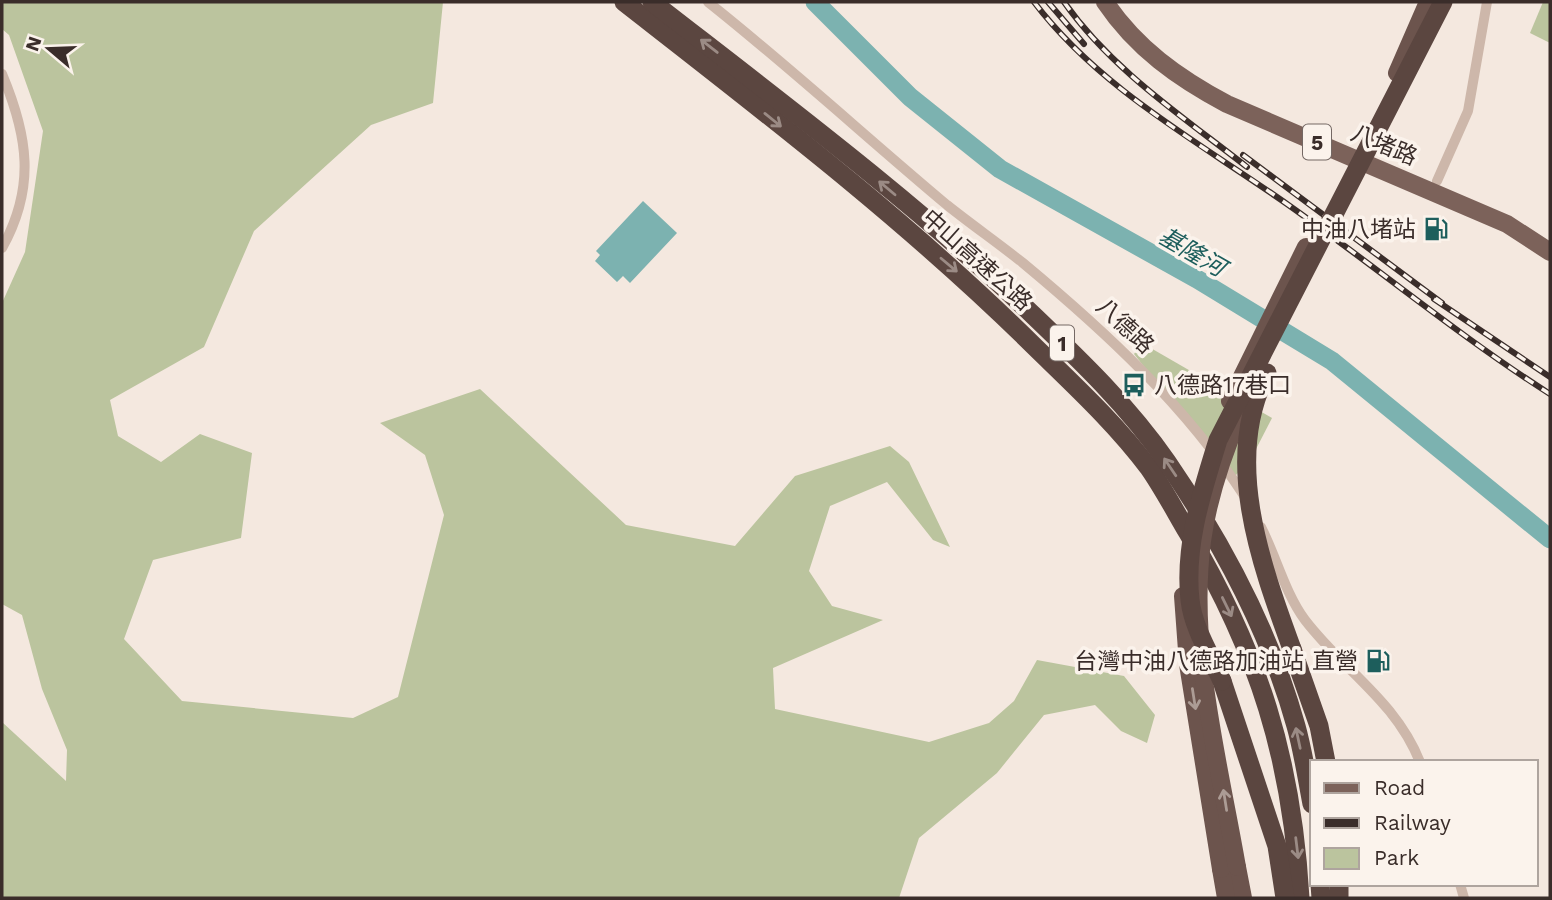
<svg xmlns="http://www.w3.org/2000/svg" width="1552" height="900" font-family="'Work Sans','Noto Sans TC',sans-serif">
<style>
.green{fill:#bbc49e}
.water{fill:#7cb2b0}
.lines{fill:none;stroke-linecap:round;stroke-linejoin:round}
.river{stroke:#7cb2b0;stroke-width:19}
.minor{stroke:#cdb7aa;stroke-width:10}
.primary{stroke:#7c625a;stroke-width:18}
.trunk{stroke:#6c544d;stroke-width:18}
.motorway{stroke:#5b4640;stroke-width:19}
.rail-casing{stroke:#3a2d2a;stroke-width:6}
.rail{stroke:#fbf3ec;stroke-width:3.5;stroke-dasharray:10;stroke-linecap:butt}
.trunk-bridge{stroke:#6c544d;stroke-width:18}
.motorway-bridge{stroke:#5b4640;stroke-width:19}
.oneway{stroke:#9b8b85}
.oneway2{stroke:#ac9c95}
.labels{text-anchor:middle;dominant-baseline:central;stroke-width:7;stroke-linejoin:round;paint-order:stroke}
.shield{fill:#fbf3ec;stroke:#746864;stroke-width:2}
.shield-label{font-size:21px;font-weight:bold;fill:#3a2d2a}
.street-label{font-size:23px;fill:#3a2d2a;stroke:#fbf3ec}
.poi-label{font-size:23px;fill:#3a2d2a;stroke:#fbf3ec;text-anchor:end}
.water-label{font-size:24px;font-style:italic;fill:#1d5e5c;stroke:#fbf3ec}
</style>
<rect width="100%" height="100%" fill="#f4e8df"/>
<g class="green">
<path d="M2,2H443L433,103L371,125L254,231L204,347L110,400L118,436L161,462L200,434L252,453L241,538L153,560L124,639L182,701L353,718L398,697L444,515L425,455L380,423L480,389L626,525L735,546L795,476L890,446L909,462L950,547L933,540L887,482L830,506L809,571L832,606L883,620L773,668L775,709L929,742L989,723L1014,701L1037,660L1124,676L1155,715L1147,743L1121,731L1095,705L1044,715L997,773L919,838L899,898H2V722L66,781L67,750L42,689L22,615L2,604V303L25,252L43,131L9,35L2,29Z"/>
<path d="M1543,2H1550V43L1530,33Z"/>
<path d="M1142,343L1272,418L1255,451L1233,479L1134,354Z"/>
</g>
<path class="water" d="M643,201L677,233L630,283L623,276L617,282L595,261L600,255L596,251Z"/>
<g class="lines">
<path class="river" d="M815,2L910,97L1000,169L1197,279L1332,361L1550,539"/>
<g class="minor">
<path d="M708,2C790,67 867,138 947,205C972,225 998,243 1023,263C1106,332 1186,406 1245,497"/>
<path d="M2,74C28,136 36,187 2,248"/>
<path d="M1437,181L1468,111L1487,2"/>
<path d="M1261,527C1276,556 1285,593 1305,620C1344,671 1395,700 1420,762"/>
<path d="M1460,884L1464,898"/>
</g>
<path class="primary" d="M1105,2C1136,48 1178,78 1227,104L1507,224L1550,252"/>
<g class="trunk">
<path d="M1397,73L1428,2"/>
<path d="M1237,867L1243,898"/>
<path d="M1221,869L1226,898"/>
</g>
<g class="motorway">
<path d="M624,2C765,112 909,222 1036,348C1075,386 1116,424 1149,468C1163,488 1175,511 1188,533C1259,654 1292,758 1300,898"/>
<path d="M652,2C782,103 914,202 1033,315C1081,361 1129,407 1167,462C1221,541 1270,632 1296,726C1303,751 1307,778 1312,804"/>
<path d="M1292,649L1319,726L1326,762"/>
<path d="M1222,681L1277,846L1285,898"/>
<path d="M1320,884L1321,898"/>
<path d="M1339,898V884"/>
</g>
<g class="rail-casing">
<g id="rail">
<path d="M1034,2C1100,89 1199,142 1287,204C1375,266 1459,336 1550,394"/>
<path d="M1048,2L1084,44"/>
<path d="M1064,2C1112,70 1182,116 1247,167"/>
<path d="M1243,155L1442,303"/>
<path d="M1434,299L1550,377"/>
</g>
</g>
<use href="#rail" class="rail"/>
<g class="trunk-bridge">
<path d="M1230,401L1306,247"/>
<path d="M1183,596L1188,664L1221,869"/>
<path d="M1237,867C1219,762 1188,649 1202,541C1208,498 1223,454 1240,414"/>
</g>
<g class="motorway-bridge">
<path d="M1267,373C1222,459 1261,564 1292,649"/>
<path d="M1222,681C1211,656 1193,628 1190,600C1184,545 1202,492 1218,440L1443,2"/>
</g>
</g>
<defs><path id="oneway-shaft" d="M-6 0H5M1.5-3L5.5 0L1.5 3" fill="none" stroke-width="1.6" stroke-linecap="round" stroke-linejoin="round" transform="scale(1.75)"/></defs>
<g class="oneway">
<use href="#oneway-shaft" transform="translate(709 46) rotate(-142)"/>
<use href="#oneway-shaft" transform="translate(773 120) rotate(39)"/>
<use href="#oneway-shaft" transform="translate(887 188) rotate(-140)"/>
<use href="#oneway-shaft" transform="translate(949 265) rotate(40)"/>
<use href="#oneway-shaft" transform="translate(1170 467) rotate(-124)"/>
<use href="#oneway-shaft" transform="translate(1227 607) rotate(64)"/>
<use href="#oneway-shaft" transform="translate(1298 738) rotate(-102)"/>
<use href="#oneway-shaft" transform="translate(1297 848) rotate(83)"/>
</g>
<g class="oneway2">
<use href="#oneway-shaft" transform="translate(1194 699) rotate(81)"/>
<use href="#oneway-shaft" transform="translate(1225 800) rotate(-99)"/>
</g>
<defs>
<g id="fuel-bare" transform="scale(1.89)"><path d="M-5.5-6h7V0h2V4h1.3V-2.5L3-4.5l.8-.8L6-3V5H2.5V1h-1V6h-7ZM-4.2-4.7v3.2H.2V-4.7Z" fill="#1d5e5c" stroke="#fbf3ec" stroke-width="2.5" paint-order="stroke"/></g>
<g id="bus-bare" transform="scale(1.89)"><path d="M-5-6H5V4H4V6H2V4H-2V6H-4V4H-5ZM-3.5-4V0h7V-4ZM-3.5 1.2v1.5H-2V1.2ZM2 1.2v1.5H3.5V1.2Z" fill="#1d5e5c" stroke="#fbf3ec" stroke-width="2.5" paint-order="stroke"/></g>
</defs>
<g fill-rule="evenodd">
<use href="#fuel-bare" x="1436" y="229"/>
<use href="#bus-bare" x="1134" y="385"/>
<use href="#fuel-bare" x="1378" y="661"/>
</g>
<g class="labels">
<g class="shield">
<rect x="1303" y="124.5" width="28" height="35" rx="5"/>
<rect x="1050" y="325.5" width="24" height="35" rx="5"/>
</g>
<g class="shield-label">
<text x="1317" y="142">5</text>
<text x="1062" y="343">1</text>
</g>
<g class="street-label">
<text transform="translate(1384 145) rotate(23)">八堵路</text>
<text transform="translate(977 260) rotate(42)">中山高速公路</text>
<text transform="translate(1125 326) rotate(43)">八德路</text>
</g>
<g class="poi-label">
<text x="1416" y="229">中油八堵站</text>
<text x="1154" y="385" text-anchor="start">八德路17巷口</text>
<text x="1358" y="661">台灣中油八德路加油站 直營</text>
</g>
<g class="water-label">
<text transform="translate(1192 252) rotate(30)">基隆河</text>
</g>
</g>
<rect width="1552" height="900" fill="none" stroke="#3a2d2a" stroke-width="7"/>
<rect x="1310" y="760" width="228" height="126" fill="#fbf3ec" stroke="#aea49e" stroke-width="2"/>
<rect x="1324" y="783" width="35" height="10" fill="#7c625a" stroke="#aea49e" stroke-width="2"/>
<text x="1374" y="795" font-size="21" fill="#3a2d2a">Road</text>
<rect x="1324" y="818" width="35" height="10" fill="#3a2d2a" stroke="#aea49e" stroke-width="2"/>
<text x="1374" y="830" font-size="21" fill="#3a2d2a">Railway</text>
<rect x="1324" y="848" width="35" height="21" fill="#bbc49e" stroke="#aea49e" stroke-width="2"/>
<text x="1374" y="865" font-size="21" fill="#3a2d2a">Park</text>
<g transform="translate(49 49) rotate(289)" stroke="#fbf3ec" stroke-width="5" paint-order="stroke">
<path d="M0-5L12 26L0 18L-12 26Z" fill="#3a2d2a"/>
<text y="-10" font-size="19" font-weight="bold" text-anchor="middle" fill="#3a2d2a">N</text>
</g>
</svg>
